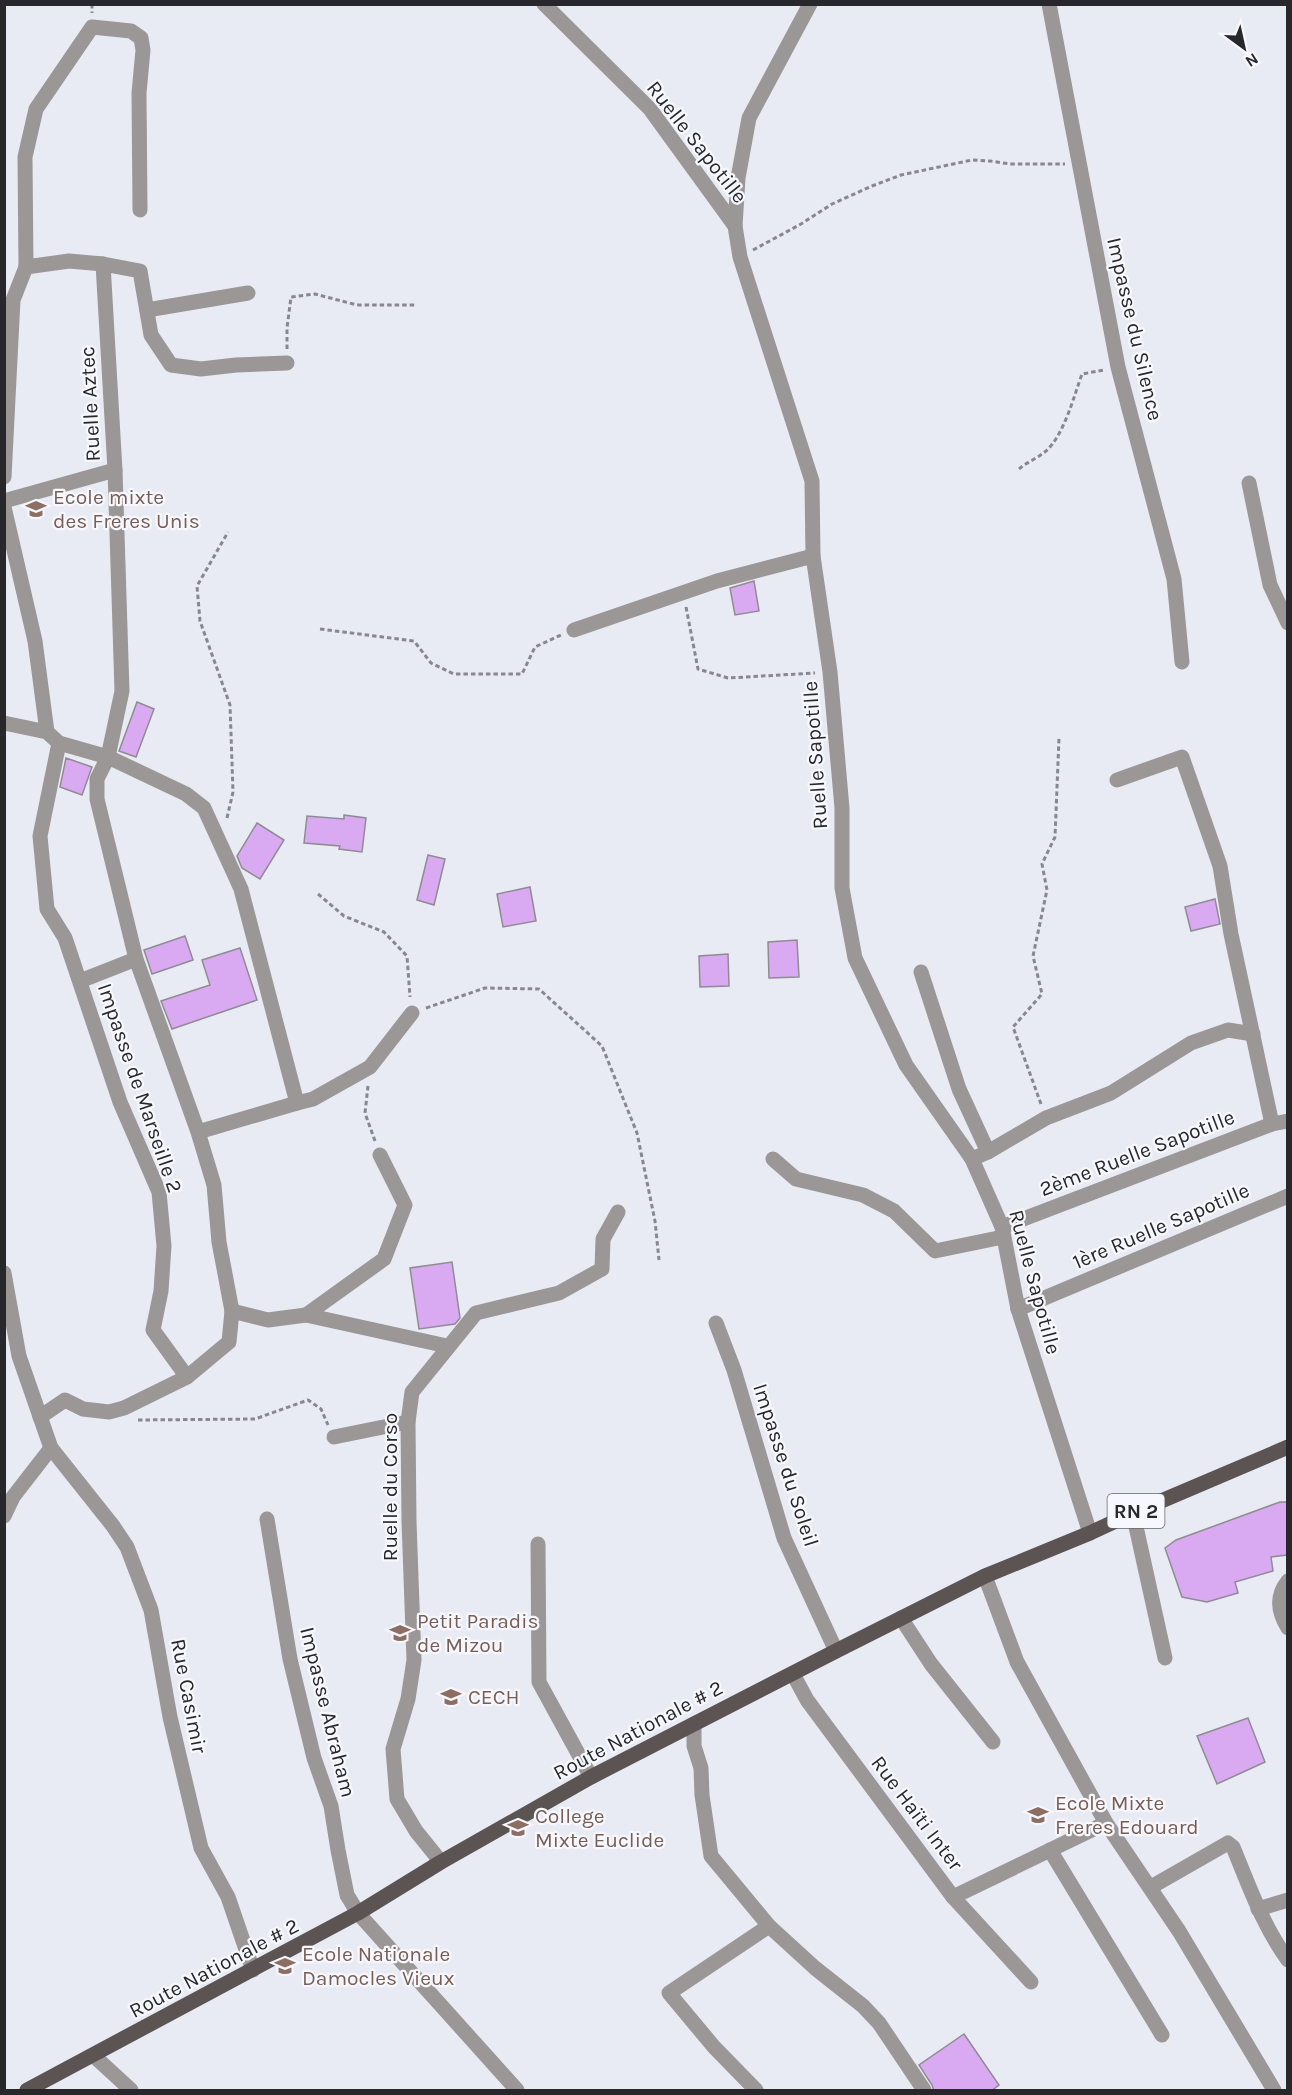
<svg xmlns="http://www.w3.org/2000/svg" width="1292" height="2095" font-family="Karla,sans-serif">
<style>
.building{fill:#d9aaf2;stroke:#908b93;stroke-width:1.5}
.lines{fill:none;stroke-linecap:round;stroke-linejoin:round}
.path{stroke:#87888f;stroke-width:3;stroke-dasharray:4.5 3;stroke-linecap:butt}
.minor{stroke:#9c9797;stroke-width:15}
.major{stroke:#5c5353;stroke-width:15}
.labels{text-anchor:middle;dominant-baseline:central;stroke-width:4.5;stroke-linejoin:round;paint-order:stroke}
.shield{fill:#f7f8fe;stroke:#66666b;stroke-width:1.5}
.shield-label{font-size:20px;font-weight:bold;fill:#28282c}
.street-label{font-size:21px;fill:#28282c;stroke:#f7f8fe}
.education-label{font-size:21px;fill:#785e54;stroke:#f7f8fe;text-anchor:start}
</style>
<rect width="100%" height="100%" fill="#e9ebf4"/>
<g class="building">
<path d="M754,581L759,611L735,615L730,588Z"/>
<path d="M137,702L154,709L136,757L119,751Z"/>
<path d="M66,758L92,767L82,795L60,787Z"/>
<path d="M344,815L366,818L362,852L339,849L340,846L304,843L307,816L344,819Z"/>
<path d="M257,823L284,840L260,879L242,868L237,856Z"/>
<path d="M428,855L445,859L434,905L417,900Z"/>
<path d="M530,887L536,921L503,927L497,894Z"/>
<path d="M1215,899L1220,924L1191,931L1185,907Z"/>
<path d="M185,936L193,960L152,974L144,950Z"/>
<path d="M797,940L799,977L769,978L768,942Z"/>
<path d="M240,948L257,1000L172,1029L161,1001L210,985L202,960Z"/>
<path d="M728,954L729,986L700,987L699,956Z"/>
<path d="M452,1262L460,1318L455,1324L419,1329L410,1268Z"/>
<path d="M1280,1502H1287V1555L1271,1557L1273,1571L1235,1582L1238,1593L1207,1602L1182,1597L1165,1548L1176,1540Z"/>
<path d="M1248,1718L1265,1762L1217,1784L1197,1736Z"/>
<path d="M964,2034L999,2085L991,2091H934L932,2085L919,2065Z"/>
</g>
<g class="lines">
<g class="path">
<path d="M92,4V13"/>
<path d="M753,250L801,224L832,204L872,186L901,175L972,160L990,161L1010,164H1065"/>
<path d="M287,349V328L291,297L315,294L357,305H415"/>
<path d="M1019,469C1027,462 1038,458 1046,451C1064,435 1074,396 1082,374L1104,370"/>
<path d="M686,607L698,669L728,678L815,673"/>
<path d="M320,629L414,641L431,663L454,674H522L535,647L561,635"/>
<path d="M227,818L233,792L230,705L200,621L197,586L228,532"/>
<path d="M318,894L344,916L384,932L407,956L410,997"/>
<path d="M426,1008L485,988L539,989L602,1046L637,1133L655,1221L659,1260"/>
<path d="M368,1086L365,1113L375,1141"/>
<path d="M1041,1104L1013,1027L1042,994L1033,956L1047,890L1042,864L1055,837L1059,738"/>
<path d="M138,1420L255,1419L308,1400L321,1409L328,1425"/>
</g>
<g class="minor">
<path d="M544,4L650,109L735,226L740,257L812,481L813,556L830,672L842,808V888L855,958L906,1065L972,1159L1002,1227L1018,1309L1090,1533"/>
<path d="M1049,4L1118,367L1174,579L1182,662"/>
<path d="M735,226L738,178L749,118L810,4"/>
<path d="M26,267L69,261L103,264"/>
<path d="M147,310L248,293"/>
<path d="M4,477L13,300L26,267L25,157L36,109L92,27L131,31L141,38L143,50L139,93L140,210"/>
<path d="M1249,483L1270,585L1288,623"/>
<path d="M4,501L115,470"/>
<path d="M4,507L35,641L47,732"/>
<path d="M574,630L717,581L813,556"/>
<path d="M4,723L47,732L59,743L108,757L122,691L115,470L103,264L140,271L151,335L171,365L201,369L236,365L287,363"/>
<path d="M59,743L40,836L47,909L65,938L120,1102L159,1192L164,1246L161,1291L153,1330L187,1377"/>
<path d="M1117,780L1182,757L1220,866L1231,934L1272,1124"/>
<path d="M921,972L959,1089L988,1152"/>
<path d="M80,981L136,959"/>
<path d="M297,1103L313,1099L370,1067L412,1013"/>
<path d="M198,1132L297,1103L241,889L204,808L186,794L108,757L97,779V799L136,959L198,1132L214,1185L219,1242L232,1311"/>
<path d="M773,1159L796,1179L863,1195L894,1211L935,1251L1003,1237"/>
<path d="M972,1159L988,1152L1046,1118L1111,1093L1191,1043L1228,1030L1253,1034"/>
<path d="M1002,1227L1272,1124L1288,1121"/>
<path d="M4,1273L19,1356L51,1448L113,1526L127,1547L151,1610L170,1717L201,1848L228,1897L253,1970"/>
<path d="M1018,1309L1288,1196"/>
<path d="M306,1315L384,1259L405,1205L380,1155"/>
<path d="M716,1323L734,1370L784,1538L836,1651"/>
<path d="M40,1417L65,1400L83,1409L109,1412L124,1408L187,1377L229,1342L232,1311L268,1320L306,1315L447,1346"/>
<path d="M334,1437L408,1422"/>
<path d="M1133,1513L1165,1658"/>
<path d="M4,1516L13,1497L51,1448"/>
<path d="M267,1519L290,1659L314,1758L331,1806L338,1850L347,1895L358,1913L517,2090"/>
<path d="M538,1544L539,1682L591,1777"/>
<path d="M985,1576L1017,1662L1106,1823L1179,1931L1274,2090"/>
<path d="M1288,1581C1276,1596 1278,1612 1288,1628"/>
<path d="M901,1618L931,1664L993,1742"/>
<path d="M793,1674L807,1700L953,1897L1106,1823"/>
<path d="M694,1724V1746L701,1768L702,1795L711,1856L769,1926L815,1968L863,2006L879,2023L924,2090"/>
<path d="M1050,1850L1162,2035"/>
<path d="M441,1862L416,1831L397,1799L393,1749L408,1699L414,1660L409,1521L408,1422L412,1392L476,1313L559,1293L602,1269L603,1239L618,1212"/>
<path d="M1151,1887L1228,1843L1233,1847C1249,1886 1263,1926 1288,1960"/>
<path d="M953,1897L1031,1982"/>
<path d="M1258,1909L1288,1900"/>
<path d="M94,2056L131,2090"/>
<path d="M756,2090L714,2047L669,1993L769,1926"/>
</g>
<path class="major" d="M27,2090L358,1913L441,1862L591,1777L836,1651L985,1576L1090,1533L1133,1513L1288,1447"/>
</g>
<defs>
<g id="school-bare" transform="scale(1.62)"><path d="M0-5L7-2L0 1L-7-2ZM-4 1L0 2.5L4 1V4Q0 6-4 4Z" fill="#8d6e63" stroke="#f7f8fe" stroke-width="2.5" paint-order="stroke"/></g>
</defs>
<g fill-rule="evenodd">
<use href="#school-bare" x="36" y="509"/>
<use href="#school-bare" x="400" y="1633"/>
<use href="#school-bare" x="451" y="1697"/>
<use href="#school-bare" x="1038" y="1815"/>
<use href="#school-bare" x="518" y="1828"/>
<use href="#school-bare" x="285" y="1966"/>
</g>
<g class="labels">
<rect class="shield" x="1107.5" y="1494" width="57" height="34" rx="4.5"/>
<g class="shield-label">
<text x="1136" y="1511">RN 2</text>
</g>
<g class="street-label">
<text transform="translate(697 142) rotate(52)">Ruelle Sapotille</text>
<text transform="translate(1135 329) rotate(77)">Impasse du Silence</text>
<text transform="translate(90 404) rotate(-93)">Ruelle Aztec</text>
<text transform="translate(815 755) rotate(-94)">Ruelle Sapotille</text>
<text transform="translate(140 1088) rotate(71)">Impasse de Marseille 2</text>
<text transform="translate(1137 1153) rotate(-21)">2ème Ruelle Sapotille</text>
<text transform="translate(1161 1226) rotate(-23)">1ère Ruelle Sapotille</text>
<text transform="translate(1035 1282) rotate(75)">Ruelle Sapotille</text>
<text transform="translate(786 1465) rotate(72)">Impasse du Soleil</text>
<text transform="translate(390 1487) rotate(-90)">Ruelle du Corso</text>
<text transform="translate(189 1696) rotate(79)">Rue Casimir</text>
<text transform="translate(328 1712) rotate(76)">Impasse Abraham</text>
<text transform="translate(638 1730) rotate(-28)">Route Nationale # 2</text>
<text transform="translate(917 1813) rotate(53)">Rue Haïti Inter</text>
<text transform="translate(214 1968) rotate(-28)">Route Nationale # 2</text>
</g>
<g class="education-label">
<text x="53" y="497">Ecole mixte<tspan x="53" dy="24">des Freres Unis</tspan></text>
<text x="417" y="1621">Petit Paradis<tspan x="417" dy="24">de Mizou</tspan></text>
<text x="468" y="1697">CECH</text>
<text x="1055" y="1803">Ecole Mixte<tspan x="1055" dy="24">Freres Edouard</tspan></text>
<text x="535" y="1816">College<tspan x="535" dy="24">Mixte Euclide</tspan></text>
<text x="302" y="1954">Ecole Nationale<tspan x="302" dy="24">Damocles Vieux</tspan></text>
</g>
</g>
<rect width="1292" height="2095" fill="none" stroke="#28282c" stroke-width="12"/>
<g transform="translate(1244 48) rotate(147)" stroke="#f7f8fe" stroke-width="4.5" paint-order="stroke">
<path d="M0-4.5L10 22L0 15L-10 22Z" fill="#28282c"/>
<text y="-9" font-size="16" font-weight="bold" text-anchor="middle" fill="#28282c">N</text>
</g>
</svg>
